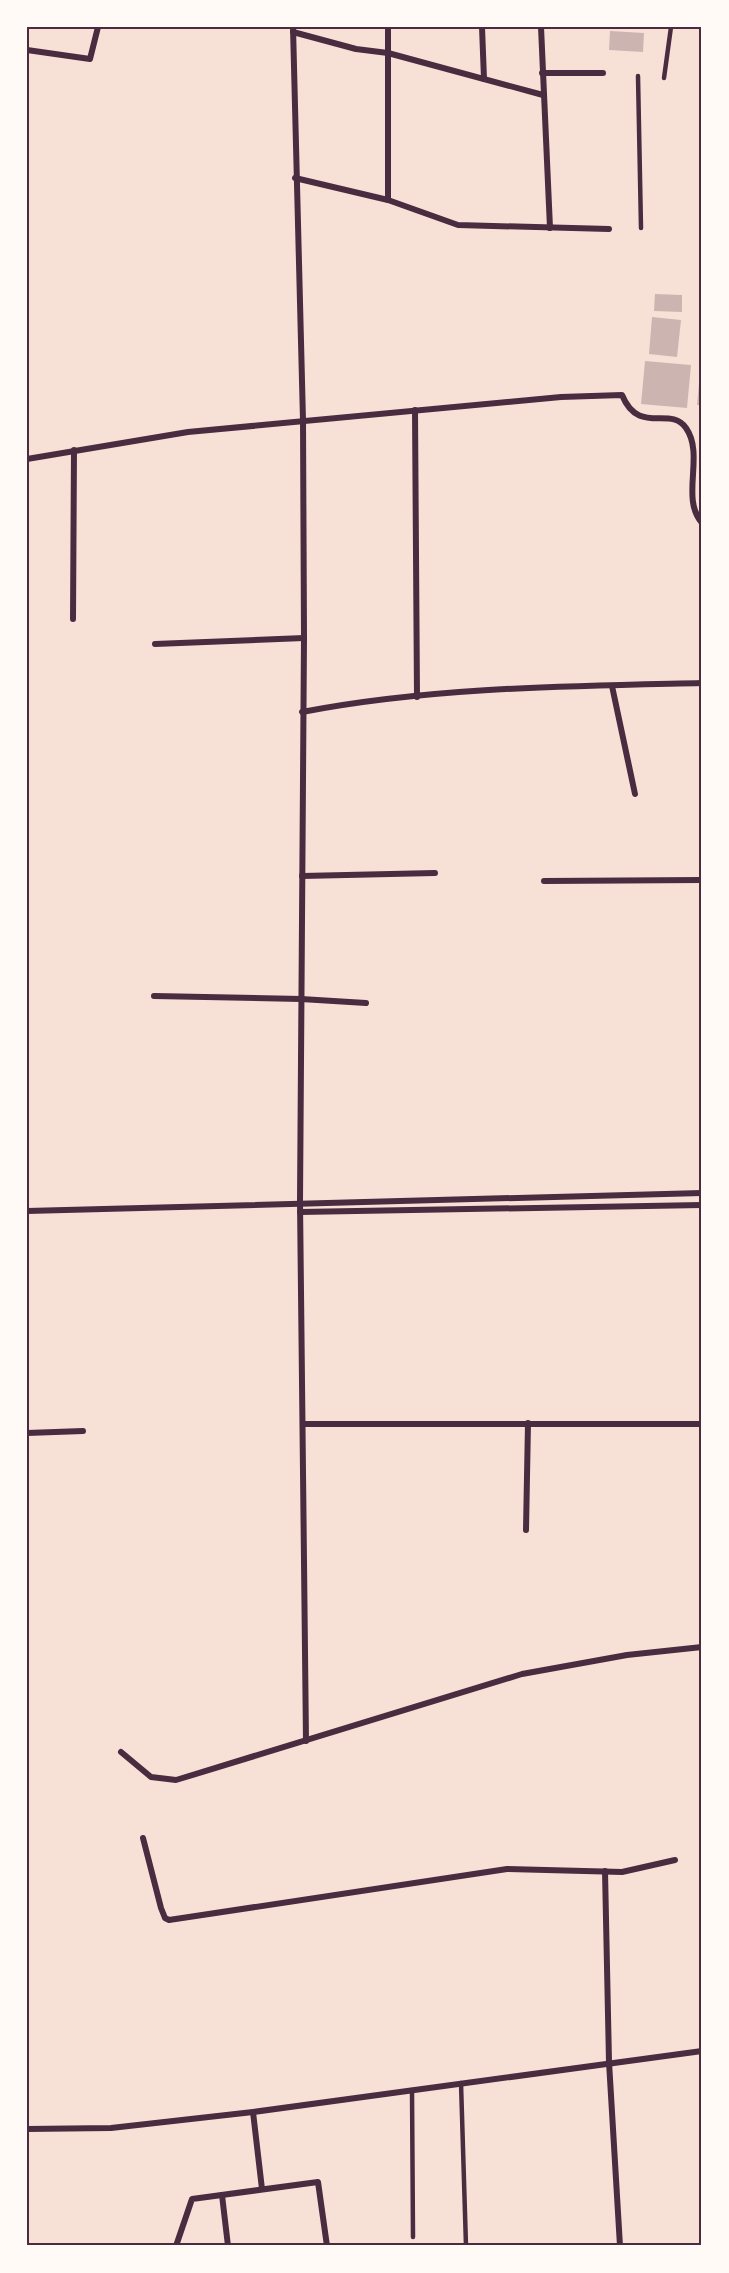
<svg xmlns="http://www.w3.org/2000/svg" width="729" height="2273" font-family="'Exo 2',sans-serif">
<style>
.building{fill:#ccb4b1}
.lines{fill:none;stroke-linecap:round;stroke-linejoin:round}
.service{stroke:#4a2c40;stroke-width:4.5}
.minor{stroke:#4a2c40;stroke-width:6}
.neatline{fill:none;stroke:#4a2c40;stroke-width:2}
</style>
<rect width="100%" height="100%" fill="#f7e1d7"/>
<g class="building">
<path d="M610,31L644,33L643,52L609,50Z"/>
<path d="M655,294L682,295V312L654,311Z"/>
<path d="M652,317L681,320L677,357L649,354Z"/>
<path d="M645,361L691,365L687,408L641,404Z"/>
<path d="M699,383L702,384V405H697Z"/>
</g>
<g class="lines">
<g class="service">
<path d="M638,76L641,228"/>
<path d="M664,78L671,27"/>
<path d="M461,2083L466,2246"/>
<path d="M412,2090L413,2237"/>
</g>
<g class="minor">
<path d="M293,27L303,420L304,638L300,1202L306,1741"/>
<path d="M482,27L484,79"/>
<path d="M541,27L550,228"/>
<path d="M293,32L356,49L388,53L543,95"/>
<path d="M27,50L90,59L98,27"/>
<path d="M542,73H603"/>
<path d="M295,178L388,200L458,225L609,229"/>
<path d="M388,200V27"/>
<path d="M415,410L417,697"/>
<path d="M27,459L188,432L561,397L622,395C639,436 670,405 686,428C705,455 680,498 702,523"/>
<path d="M73,619L74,450"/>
<path d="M155,644L304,638"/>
<path d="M612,686L635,794"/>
<path d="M302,712C431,687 570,686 702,683"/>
<path d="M302,876L435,873"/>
<path d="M544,881L702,880"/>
<path d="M154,996L301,999L366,1003"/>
<path d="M27,1211L702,1193"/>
<path d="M300,1212L702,1205"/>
<path d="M303,1424H702"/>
<path d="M27,1433L83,1431"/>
<path d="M526,1530L528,1423"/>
<path d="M121,1752L151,1777L176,1780L522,1674L627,1655L702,1647"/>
<path d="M143,1838L161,1908L165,1918L169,1920L507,1869L622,1872L675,1860"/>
<path d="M605,1871L609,2062L620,2246"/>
<path d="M253,2112L262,2189"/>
<path d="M27,2129L111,2128L253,2112L702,2051"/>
<path d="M222,2195L228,2246"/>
<path d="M176,2246L192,2199L318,2182L327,2246"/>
</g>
</g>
<rect width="729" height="2273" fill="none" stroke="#fffaf5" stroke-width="57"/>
<rect x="28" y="28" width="672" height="2216" class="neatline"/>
</svg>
